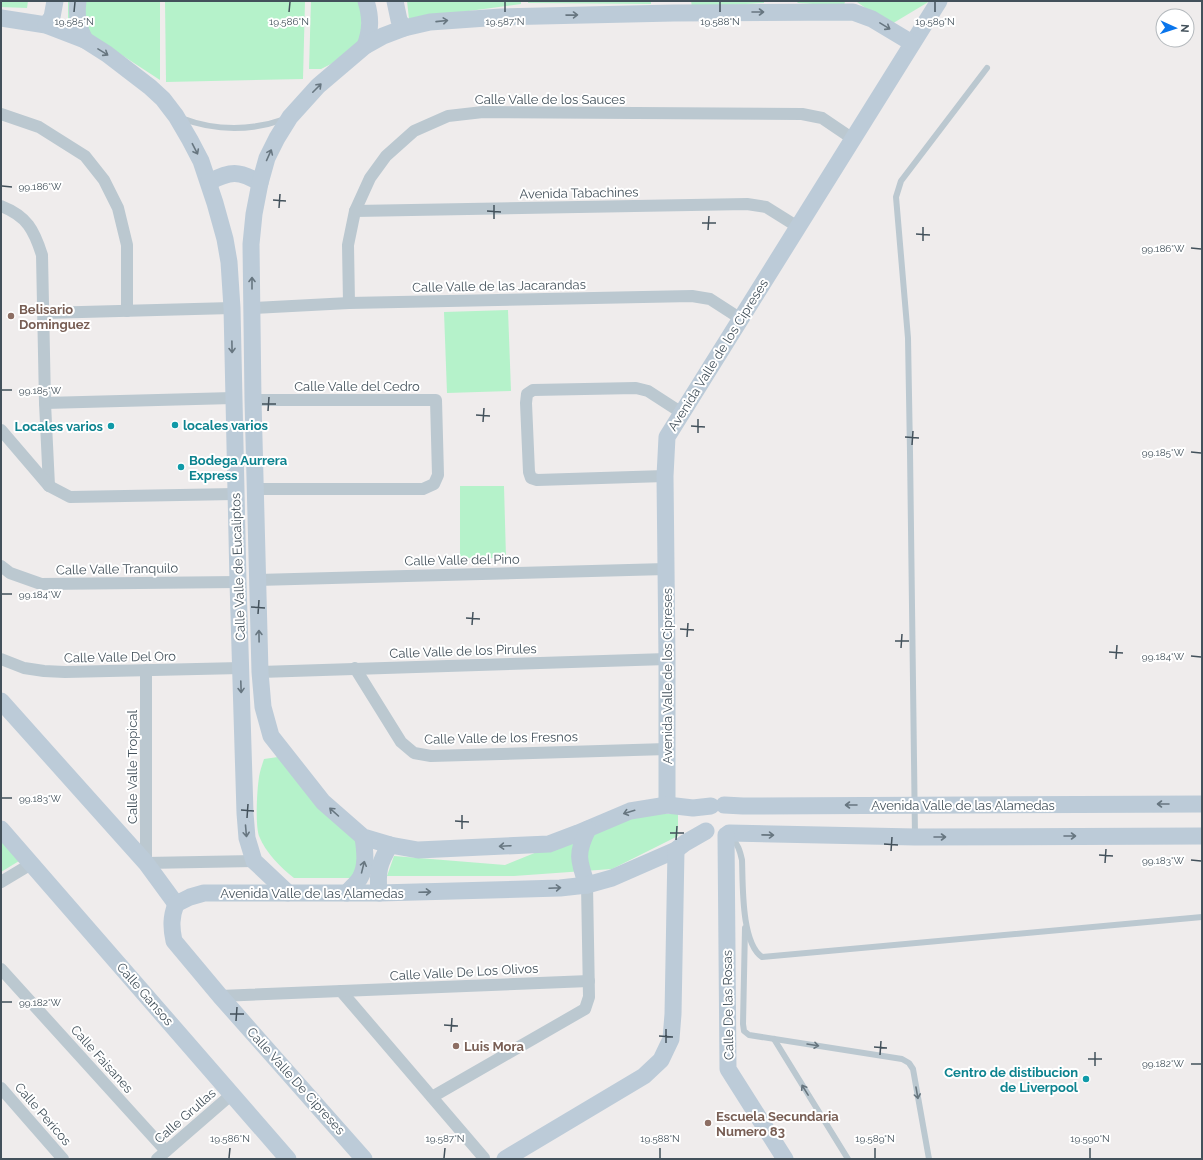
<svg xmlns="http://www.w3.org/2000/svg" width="1203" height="1160" font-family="Raleway,sans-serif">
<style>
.green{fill:#b5f2ca}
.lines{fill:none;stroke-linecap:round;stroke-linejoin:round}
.lane{stroke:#bbc8d0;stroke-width:6}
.street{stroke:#bbc8d0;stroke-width:12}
.secondary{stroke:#bccbd8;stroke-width:17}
.oneway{stroke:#677680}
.oneway2{stroke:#67757e}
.ticks{fill:none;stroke:#43515b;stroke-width:1.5}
.education-dot{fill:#8d6e63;stroke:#fff;stroke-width:1.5}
.culture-dot{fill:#0f9aa8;stroke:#fff;stroke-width:1.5}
.labels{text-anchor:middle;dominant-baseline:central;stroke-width:4;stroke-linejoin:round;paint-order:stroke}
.street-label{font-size:13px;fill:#43515b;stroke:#fff}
.education-label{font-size:13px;font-weight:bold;fill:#785e54;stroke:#fff;text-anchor:start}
.culture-label{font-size:13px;font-weight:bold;fill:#0d838f;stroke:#fff;text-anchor:start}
.ticks-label{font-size:10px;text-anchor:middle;fill:#43515b;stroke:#fff;stroke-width:4;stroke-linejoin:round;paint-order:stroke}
</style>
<rect width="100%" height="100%" fill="#efecec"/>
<g class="green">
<path d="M1,1H28L27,8L1,7Z"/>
<path d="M68,1H160V80L68,20Z"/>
<path d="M165,1H305L303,79L166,82Z"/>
<path d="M311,1H363L360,44L331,64L321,69H309Z"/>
<path d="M407,1H521V4L409,19Z"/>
<path d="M528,1H651V4L528,3Z"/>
<path d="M691,1H764V3L692,7Z"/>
<path d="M796,1H845L844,6L798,3Z"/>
<path d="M857,1H930L890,25L857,2Z"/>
<path d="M508,310L511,391L447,393L444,312Z"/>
<path d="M460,486H504L506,558H460Z"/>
<path d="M278,757L362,845L353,878H294C280,867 266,853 259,836C255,824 257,790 259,777C260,771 262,765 264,759Z"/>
<path d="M648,814H678V836L612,869L514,876H387L394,856L505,865L616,820Z"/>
<path d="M1,840L19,861L1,872Z"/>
</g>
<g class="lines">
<g class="lane">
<path d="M181,118C215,131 251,131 285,119"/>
<path d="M915,836L910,452L908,338L896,197L901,181L987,68"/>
<path d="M731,837C738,844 740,851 742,860C743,884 741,943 762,957L1202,917"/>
<path d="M745,928L743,1024L744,1031L749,1035L902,1059L909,1063L913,1069L929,1159"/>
<path d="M774,1039L848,1159"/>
</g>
<g class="street">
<path d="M1,114L39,127L85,156L104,180L118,208L127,245V311"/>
<path d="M1,206C27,216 34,230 42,255L45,403L49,486"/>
<path d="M355,211L747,204L766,207L798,227"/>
<path d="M349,303L348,245L355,211L370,178L386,156L414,131L448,116L483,112L802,114L822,118L853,139"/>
<path d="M252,308L349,303L692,296L710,299L741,319"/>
<path d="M44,313L232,308"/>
<path d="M253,400H436L438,475L434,484L423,489H256"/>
<path d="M45,403L233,398"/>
<path d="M1,430L49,486L70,497L235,494"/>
<path d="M665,476L537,480L531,478L529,472L526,403L527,394L533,390L636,388L648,391L682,413"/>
<path d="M1,566L10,573L41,584L238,582"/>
<path d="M257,580L666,569"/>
<path d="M1,659L24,668L44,671L65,672L241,668"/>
<path d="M355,668L401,742L414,753L431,756L667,749"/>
<path d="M146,670V863L254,861"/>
<path d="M260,672L667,659"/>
<path d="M1,882L31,864"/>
<path d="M1,969L166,1151"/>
<path d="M341,991L484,1158"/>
<path d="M220,996L589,981"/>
<path d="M1,1088L63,1159"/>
<path d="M432,1097L585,1009L589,997L587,885"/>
<path d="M157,1159L232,1094"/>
</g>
<g class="secondary">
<path d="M78,1C76,16 78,27 85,40"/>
<path d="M395,1L399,20L404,28"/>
<path d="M1,18L46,25L85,40L107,54L150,87L163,99L176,116L190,140L201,161L215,203L225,239L229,262L232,308L238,582L245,813L247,838L254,861L288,893"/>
<path d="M46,25L52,17L55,1"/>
<path d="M365,46C371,30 371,17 366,1"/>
<path d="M209,182C230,171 239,170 260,183"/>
<path d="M1,701L146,863L176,904"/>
<path d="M667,805V659L665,476L667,437L939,1"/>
<path d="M724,805L743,806L1202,804"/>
<path d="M711,806L693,808L667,805L630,811L578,833L549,844L418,850L390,845L363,837L323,802L271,736L263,707L260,672L253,400L251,244L254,214L260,183L267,158L277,138L290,117L318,86L365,46L383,36L404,28L430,22L501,17L674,13L853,12L872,19L912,43"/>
<path d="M1,829L288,1159"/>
<path d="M729,833L915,837L1202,836"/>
<path d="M726,835L728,1069L785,1159"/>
<path d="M587,885C578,860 576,853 588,829"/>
<path d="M347,893C351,888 357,883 360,878C367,866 365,851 363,837"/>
<path d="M379,893C377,872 379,863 390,845"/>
<path d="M176,904L190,897L204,893H379L560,888L587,885L612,878L676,850L685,843L706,831"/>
<path d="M176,904C171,917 171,927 174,941L220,996L364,1159"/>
<path d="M505,1159L644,1076L661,1060L671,1039L673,1014L676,850"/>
</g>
</g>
<defs><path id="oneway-shaft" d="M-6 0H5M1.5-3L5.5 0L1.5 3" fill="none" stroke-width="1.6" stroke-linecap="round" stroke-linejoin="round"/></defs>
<g class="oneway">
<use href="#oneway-shaft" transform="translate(758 12)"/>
<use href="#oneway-shaft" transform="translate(572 15) rotate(-1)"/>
<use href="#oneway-shaft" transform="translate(442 21) rotate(-6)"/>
<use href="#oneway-shaft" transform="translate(885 26) rotate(31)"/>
<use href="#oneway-shaft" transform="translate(103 52) rotate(32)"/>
<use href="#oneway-shaft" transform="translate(317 88) rotate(-45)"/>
<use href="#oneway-shaft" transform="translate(195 149) rotate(63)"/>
<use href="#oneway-shaft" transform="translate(269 155) rotate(-66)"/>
<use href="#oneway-shaft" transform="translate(252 283) rotate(-90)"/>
<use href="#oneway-shaft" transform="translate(232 347) rotate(89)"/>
<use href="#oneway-shaft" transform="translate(259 636) rotate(-91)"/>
<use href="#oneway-shaft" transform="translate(241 687) rotate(88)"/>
<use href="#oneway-shaft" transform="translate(1163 804) rotate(180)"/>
<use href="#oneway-shaft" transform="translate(851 805) rotate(180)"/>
<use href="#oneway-shaft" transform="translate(334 812) rotate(-138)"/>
<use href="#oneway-shaft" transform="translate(629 812) rotate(163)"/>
<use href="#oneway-shaft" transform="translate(246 831) rotate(85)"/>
<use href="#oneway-shaft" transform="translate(768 835) rotate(1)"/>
<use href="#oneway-shaft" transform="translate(1070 836)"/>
<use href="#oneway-shaft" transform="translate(940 837)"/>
<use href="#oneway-shaft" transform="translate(505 846) rotate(177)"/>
<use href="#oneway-shaft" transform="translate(363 867) rotate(-76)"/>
<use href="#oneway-shaft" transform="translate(555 888) rotate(-3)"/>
<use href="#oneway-shaft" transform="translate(425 892) rotate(-2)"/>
</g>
<g class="oneway2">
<use href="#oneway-shaft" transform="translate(813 1045) rotate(9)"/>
<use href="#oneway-shaft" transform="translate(805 1090) rotate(-122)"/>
<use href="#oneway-shaft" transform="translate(917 1093) rotate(80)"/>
</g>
<path class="ticks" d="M74,12L75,2M289,12L290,2M505,12V2M720,12V2M935,12V2M2,186L12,187M273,200L286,201M279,208L280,194M487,211L501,212M494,219V205M702,223H716M708,230L709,216M916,234L930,235M923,241V227M1191,248L1201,249M2,390H12M262,404H276M268,411L269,397M476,415L490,416M483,422L484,408M691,426L705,427M698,433V419M905,437L919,438M912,445L913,431M1191,452L1201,453M2,594H12M251,607L265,608M258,614L259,600M466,618L480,619M472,625L473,612M680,629L694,630M687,637L688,623M895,641H909M901,648L902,634M1109,652L1123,653M1191,656L1201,657M1116,659L1117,645M2,798H12M241,810L254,811M247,818L248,804M455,821L469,822M462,829V815M670,833H684M676,840L677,826M884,844L898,845M891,851L892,837M1099,855L1113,856M1191,860L1201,861M1105,863L1106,849M2,1002H12M230,1014H244M236,1021L237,1007M444,1025L458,1026M451,1032L452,1018M659,1036L673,1037M666,1043V1029M874,1047L887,1048M880,1055L881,1041M1088,1059H1102M1191,1064H1201M1095,1066V1052M229,1158L230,1148M444,1158L445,1148M660,1158V1148M875,1158V1148M1090,1158V1148"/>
<g class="education-dot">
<circle cx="11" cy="316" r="4"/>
<circle cx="456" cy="1046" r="4"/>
<circle cx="708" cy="1123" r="4"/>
</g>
<g class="culture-dot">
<circle cx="175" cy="425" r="4"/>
<circle cx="111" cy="426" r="4"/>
<circle cx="181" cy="467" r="4"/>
<circle cx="1086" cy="1079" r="4"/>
</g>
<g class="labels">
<g class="street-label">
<text x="550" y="99">Calle Valle de los Sauces</text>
<text transform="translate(579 193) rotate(-1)">Avenida Tabachines</text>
<text transform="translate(499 286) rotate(-1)">Calle Valle de las Jacarandas</text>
<text transform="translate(718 355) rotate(-58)">Avenida Valle de los Cipreses</text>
<text x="357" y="386">Calle Valle del Cedro</text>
<text transform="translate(462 560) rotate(-1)">Calle Valle del Pino</text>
<text transform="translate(238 567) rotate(-92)">Calle Valle de Eucaliptos</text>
<text transform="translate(117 569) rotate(-1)">Calle Valle Tranquilo</text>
<text transform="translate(463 651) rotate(-2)">Calle Valle de los Pirules</text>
<text transform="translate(120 657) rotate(-1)">Calle Valle Del Oro</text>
<text transform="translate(667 676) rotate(-90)">Avenida Valle de los Cipreses</text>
<text transform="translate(501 738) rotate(-1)">Calle Valle de los Fresnos</text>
<text transform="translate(132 767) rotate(-90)">Calle Valle Tropical</text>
<text x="963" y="805">Avenida Valle de las Alamedas</text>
<text x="312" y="893">Avenida Valle de las Alamedas</text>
<text transform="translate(464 972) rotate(-3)">Calle Valle De Los Olivos</text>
<text transform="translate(145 994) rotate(49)">Calle Gansos</text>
<text transform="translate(728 1005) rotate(-91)">Calle De las Rosas</text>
<text transform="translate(102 1059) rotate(48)">Calle Faisanes</text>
<text transform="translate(296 1081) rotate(48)">Calle Valle De Cipreses</text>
<text transform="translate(43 1114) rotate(49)">Calle Pericos</text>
<text transform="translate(185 1116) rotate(-41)">Calle Grullas</text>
</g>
<g class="education-label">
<text x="19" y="309">Belisario<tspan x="19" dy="15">Dominguez</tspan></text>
<text x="464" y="1046">Luis Mora</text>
<text x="716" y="1116">Escuela Secundaria<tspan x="716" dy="15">Numero 83</tspan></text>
</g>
<g class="culture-label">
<text x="183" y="425">locales varios</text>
<text x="103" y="426" text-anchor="end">Locales varios</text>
<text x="189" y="460">Bodega Aurrera<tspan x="189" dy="15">Express</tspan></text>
<text x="1078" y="1072" text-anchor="end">Centro de distibucion<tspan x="1078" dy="15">de Liverpool</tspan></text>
</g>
</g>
<g class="ticks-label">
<text x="74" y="25">19.585°N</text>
<text x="289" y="25">19.586°N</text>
<text x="505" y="25">19.587°N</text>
<text x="720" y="25">19.588°N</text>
<text x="935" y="25">19.589°N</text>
<text x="40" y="190">99.186°W</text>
<text x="1163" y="252">99.186°W</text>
<text x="40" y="394">99.185°W</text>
<text x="1163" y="456">99.185°W</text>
<text x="40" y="598">99.184°W</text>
<text x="1163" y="660">99.184°W</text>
<text x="40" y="802">99.183°W</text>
<text x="1163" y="864">99.183°W</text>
<text x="40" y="1006">99.182°W</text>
<text x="1163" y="1067">99.182°W</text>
<text x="230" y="1142">19.586°N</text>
<text x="445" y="1142">19.587°N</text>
<text x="660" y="1142">19.588°N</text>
<text x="875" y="1142">19.589°N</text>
<text x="1090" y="1142">19.590°N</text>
</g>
<rect width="1203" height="1160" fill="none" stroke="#43515b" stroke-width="4"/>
<g transform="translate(1175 28) rotate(93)"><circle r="19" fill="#ffffff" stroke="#b4b9bd"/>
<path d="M0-3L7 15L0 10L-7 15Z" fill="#0975ec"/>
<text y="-6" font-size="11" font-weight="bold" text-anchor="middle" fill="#43515b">N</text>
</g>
</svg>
